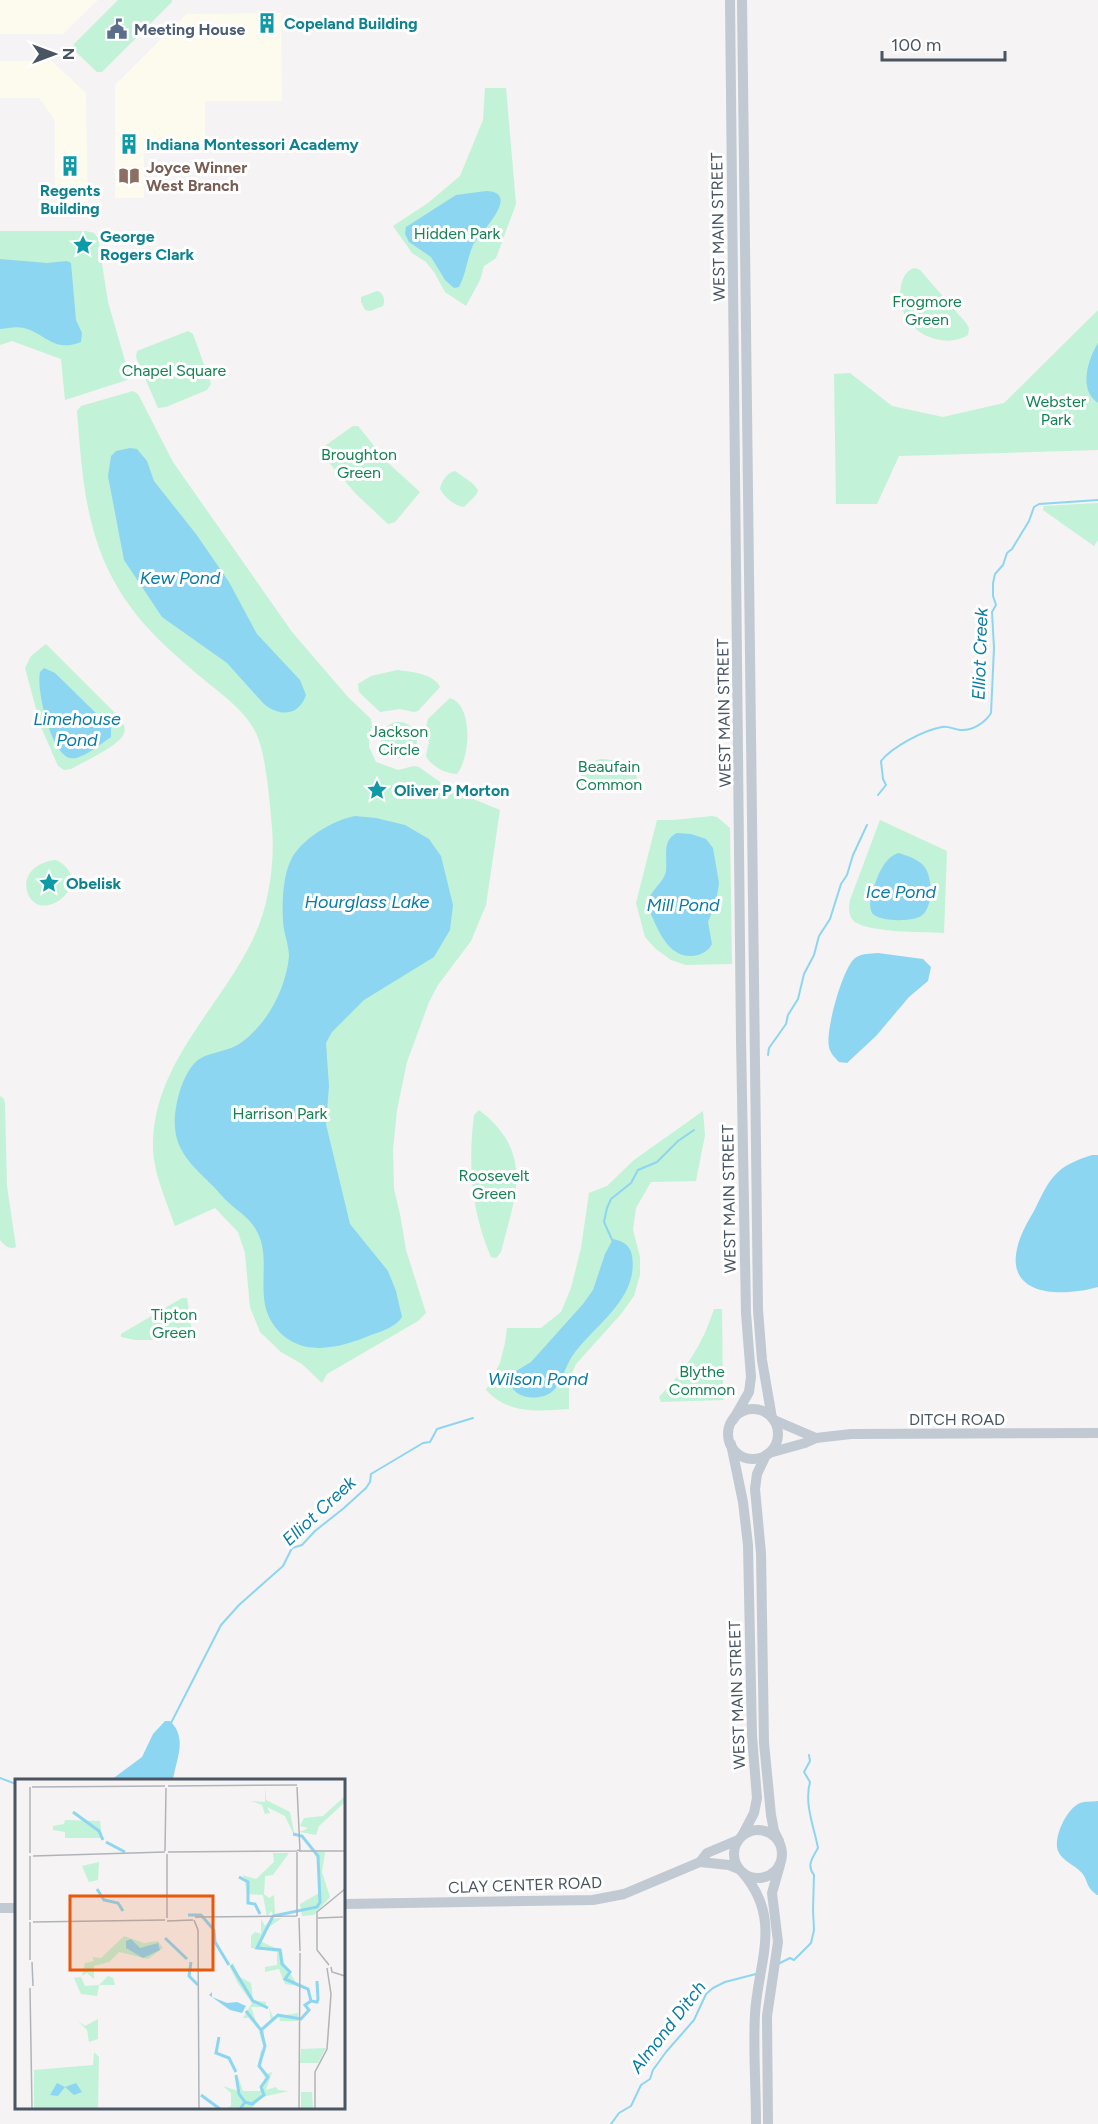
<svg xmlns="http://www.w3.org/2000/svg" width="1098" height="2124" font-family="Figtree,sans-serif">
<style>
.commercial{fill:#fdfaee}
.green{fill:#c2f2d7}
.water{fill:#8dd6f1}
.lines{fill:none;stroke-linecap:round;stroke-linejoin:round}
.stream{stroke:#8dd6f1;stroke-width:2}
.minor{stroke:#c1c9d2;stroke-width:10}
.labels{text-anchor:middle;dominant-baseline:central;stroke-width:6;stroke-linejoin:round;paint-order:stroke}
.culture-label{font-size:16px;font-weight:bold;fill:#0d838f;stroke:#fff;text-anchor:start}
.service-label{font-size:16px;font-weight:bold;fill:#4e5e75;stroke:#fff;text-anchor:start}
.education-label{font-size:16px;font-weight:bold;fill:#785e54;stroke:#fff;text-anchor:start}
.street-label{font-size:16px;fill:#495562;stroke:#fff}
.park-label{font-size:16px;fill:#148352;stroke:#fff}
.water-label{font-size:18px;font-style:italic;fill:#077ca6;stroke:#fff}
.inset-river{fill:none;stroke:#8dd6f1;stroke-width:3}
.inset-road{fill:none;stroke:#b0b4b9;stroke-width:1.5}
.view{fill:#e8590c;fill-opacity:0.15;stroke:#e8590c;stroke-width:3}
.inset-edge{fill:none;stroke:#495562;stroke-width:3}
</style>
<rect width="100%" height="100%" fill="#f5f3f3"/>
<g class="commercial">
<path d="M0,0H98L63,34H0Z"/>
<path d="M281,13L282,101H205V153H144V198H115V85L186,14Z"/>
<path d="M0,61H52L86,93L88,209L65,210V187L55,186V121L39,98H0Z"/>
</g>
<g class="green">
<path d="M118,0H172V2L102,72H97L74,50V44Z"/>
<path d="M485,88H506L516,204L496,258L484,266L480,280L466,306L445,292L434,272L426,262L412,253L393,226L428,203L460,176L483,120Z"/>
<path d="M0,231H86L94,233L98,238L108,302L130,378L127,380L65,400L61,359L12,341L0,345Z"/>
<path d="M915,268L920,270L966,323L969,328L968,335C958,341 947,342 936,339C928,337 921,334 915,328C910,323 904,315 902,308C898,295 900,271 915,268Z"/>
<path d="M377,291L380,292C384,296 385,301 383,306L370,311L365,310L361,302V297Z"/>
<path d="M1098,310V450L899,456L877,504H836L834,374L850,373L892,406L943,417L1004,403Z"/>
<path d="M188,331L193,334L211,384L207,390L166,407L158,408L136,357L137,351Z"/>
<path d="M133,391L138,394L173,462L292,632L348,697L371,719L372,727L369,737V747L376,762L398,770L414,766L419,767L451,790L500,810L486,905L471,941L438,985L429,1002L407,1062L397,1110L393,1149L394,1189L400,1214L406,1250L426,1313L418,1321L327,1374L322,1383L302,1364L281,1352L260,1332L250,1307L245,1253L238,1232L215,1208L175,1226C166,1199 152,1171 153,1142C155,1062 220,1008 253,939C269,906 275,864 272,827C270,804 266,753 256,733C245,710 221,694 202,678C170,651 139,624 118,588C85,533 82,473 77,411L81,406Z"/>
<path d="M353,426H358L387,462L420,492L395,522L388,524L355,493L321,453L322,448Z"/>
<path d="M455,471L472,483L478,490L476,495L464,507C455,506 444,497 440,489C441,481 448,472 455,471Z"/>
<path d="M1098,503V540L1094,546L1043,510L1044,506Z"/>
<path d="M46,644L121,719C123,724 126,727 124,733C121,745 83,762 71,769L64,770L58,766L41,727L25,668L31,656Z"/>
<path d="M397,670C411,672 433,673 440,687L418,711L414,712L400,709L380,712L359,692L358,684L371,676Z"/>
<path d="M450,698C474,706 470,758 457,774C446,774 431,766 426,756L429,742L426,727L428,719Z"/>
<circle cx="399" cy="740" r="18"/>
<path d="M600,759C618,759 645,767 635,791H582C577,775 585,765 600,759Z"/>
<path d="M712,816L717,817L730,828L732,964L686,965L671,960L656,949L645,937L636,903L657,820H674Z"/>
<path d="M880,820L947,851L944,933C926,932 861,933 852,919C848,913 849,906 850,900Z"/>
<path d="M56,860C98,881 42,927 28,894C20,874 39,861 56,860Z"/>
<path d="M0,1096L4,1099L5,1104L7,1186L16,1247C8,1250 5,1245 0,1240Z"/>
<path d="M479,1110C535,1153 515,1196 501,1252L496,1258L491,1257C471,1211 468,1164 474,1115Z"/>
<path d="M703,1111L705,1135L696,1181L651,1182L636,1208L633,1230L640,1257V1275L634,1296L621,1314L576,1364L569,1379V1409C537,1411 510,1415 486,1390L500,1363L505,1343L507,1328H541L561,1312L571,1288L581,1248L589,1193L607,1186L634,1160Z"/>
<path d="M182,1298H187L193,1338L190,1340H135L121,1337V1334Z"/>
<path d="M714,1309H722L723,1400L661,1402L659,1397C686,1369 702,1346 714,1309Z"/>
</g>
<g class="water">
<path d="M486,191C523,192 479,234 473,245C467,259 466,274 459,287L454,288L445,280L431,257L409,242L405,234L406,227L456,195Z"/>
<path d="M0,259L47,263L67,261L71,263L76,320L82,333L81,342C54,353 46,334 24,328C16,326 8,328 0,329Z"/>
<path d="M1098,343V403C1078,390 1088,359 1098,343Z"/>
<path d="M130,448L137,449L147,461L154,481L196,534L229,582L257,634L300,680L306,695C299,716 280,717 264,704L227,663L162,617L124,560L108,476L111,456L116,451Z"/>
<path d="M44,668L55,673L106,723L111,728V737C102,743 81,761 70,758C51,754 36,689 40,672Z"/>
<path d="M355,816L376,818L405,825L429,839L441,856L453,905L450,930L434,957L364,1000L332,1032L326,1043L329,1086L326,1124L350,1224L388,1271L396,1291L402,1317C396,1327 382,1331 371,1335C338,1349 297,1359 273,1324C253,1295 274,1257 255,1228C249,1218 238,1211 229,1203C223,1198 219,1192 214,1187C196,1169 177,1154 175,1128C173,1108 183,1068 201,1058C210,1053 221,1052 231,1048C242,1044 251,1035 259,1026C275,1008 287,980 289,956C289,944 283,932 283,920C282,902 283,878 290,862C299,840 333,820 355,816Z"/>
<path d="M677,833L691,834L706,839L713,848L719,883L716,903L708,922L712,944C709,950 704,953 698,955C674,961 662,939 654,921C652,916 648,909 648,903C649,891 664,883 666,871C668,857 661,841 677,833Z"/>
<path d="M898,853C906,855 917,859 923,865C933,875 934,908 921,916C912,922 879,922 872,913C870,909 870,904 870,899C876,883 880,860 898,853Z"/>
<path d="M878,953L923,959L931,967L928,981L909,997L876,1036L847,1063L839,1062C835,1058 830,1053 829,1047C825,1031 843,967 855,958C862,953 870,954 878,953Z"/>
<path d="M1092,1155H1098V1287C1067,1296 1006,1299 1017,1249C1020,1235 1027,1223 1034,1211C1041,1197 1047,1182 1058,1172C1068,1163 1080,1159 1092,1155Z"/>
<path d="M613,1239C623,1241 631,1246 632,1256C639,1299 594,1325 573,1355C565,1366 563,1382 553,1391C538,1404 504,1397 511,1374L531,1362L583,1304L593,1290L605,1254Z"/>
<path d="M165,1721H170C188,1738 176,1760 173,1780H111L142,1757L153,1734Z"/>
<path d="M1098,1801V1895H1097C1085,1886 1089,1882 1082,1873C1075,1865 1062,1861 1058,1851C1053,1838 1066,1809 1080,1803C1085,1801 1092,1802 1098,1801Z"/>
</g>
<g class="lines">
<g class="stream">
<path d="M878,795L886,785L883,779L881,761C892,747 924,730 942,727C949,726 953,729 960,730C972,731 985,723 991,713L994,648L992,612L996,605L993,596V583L995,574L1003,565L1007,553L1012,549L1029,521L1034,507L1039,504L1098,500"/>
<path d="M768,1055L769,1048L786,1024L788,1015L798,999L804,974L814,955L819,936L830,919L841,884L847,875L853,855L867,825"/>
<path d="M613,1242L604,1222L607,1208L611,1199L631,1183L638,1170L657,1162L678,1141L694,1130"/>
<path d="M170,1725L221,1625L239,1605L283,1566L292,1548L302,1545L315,1531L344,1508L366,1488L370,1482L371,1474L423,1443L430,1442L437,1429L473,1418"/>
<path d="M0,1778L16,1784"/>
<path d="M778,1964L790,1958L794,1960L811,1943L814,1930L813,1910L814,1875C806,1865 813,1857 818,1848C814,1827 804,1804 810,1782L804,1772L810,1761L809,1755"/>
<path d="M611,2124L619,2113L631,2106L641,2085L650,2079L653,2070L666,2052L694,2020L706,1994L713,1988L725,1982L756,1974"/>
</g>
<g class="minor">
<path d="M730,0L741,1040L746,1313L751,1377L749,1392L733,1420"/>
<path d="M742,0L758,1310L762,1360L772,1418"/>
<circle cx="753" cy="1434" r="25"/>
<path d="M774,1420L816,1438"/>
<path d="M731,1444L743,1502L748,1545L752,1736L757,1798L754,1813L742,1836"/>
<path d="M769,1453L805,1443L816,1438L851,1434L1098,1433"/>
<path d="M766,1455L757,1474L755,1489L761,1553L764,1743L771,1815L774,1831L779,1841"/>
<circle cx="758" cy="1854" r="24"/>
<path d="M700,1862L729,1865L739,1869"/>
<path d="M743,1873C783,1920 758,1962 755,2014C753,2050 756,2087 756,2124"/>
<path d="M344,1904L593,1900L624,1894L700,1862L707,1853L738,1840"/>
<path d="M0,1908H16"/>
<path d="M768,2124L767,2016L778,1942L772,1893L780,1865"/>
</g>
</g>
<defs>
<g id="building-bare" transform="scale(1.62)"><path d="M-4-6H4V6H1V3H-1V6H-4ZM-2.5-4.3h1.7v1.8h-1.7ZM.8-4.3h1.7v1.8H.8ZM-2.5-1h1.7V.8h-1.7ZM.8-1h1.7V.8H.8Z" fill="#0f9aa8" stroke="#fff" stroke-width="2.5" paint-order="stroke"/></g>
<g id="civic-bare" transform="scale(1.62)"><path d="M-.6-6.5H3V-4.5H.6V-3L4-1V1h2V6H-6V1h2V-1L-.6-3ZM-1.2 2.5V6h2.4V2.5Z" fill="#5c6f8a" stroke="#fff" stroke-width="2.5" paint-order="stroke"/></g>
<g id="library-bare" transform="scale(1.62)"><path d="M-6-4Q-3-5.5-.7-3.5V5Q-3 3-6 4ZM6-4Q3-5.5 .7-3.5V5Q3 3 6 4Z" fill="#8d6e63" stroke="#fff" stroke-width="2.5" paint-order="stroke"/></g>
<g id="sight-bare" transform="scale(1.62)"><path d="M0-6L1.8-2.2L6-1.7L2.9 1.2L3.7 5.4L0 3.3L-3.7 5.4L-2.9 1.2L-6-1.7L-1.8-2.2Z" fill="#0f9aa8" stroke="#fff" stroke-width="2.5" paint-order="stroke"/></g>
</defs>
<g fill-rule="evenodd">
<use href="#building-bare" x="267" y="23"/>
<use href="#civic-bare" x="117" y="29"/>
<use href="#building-bare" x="129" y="144"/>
<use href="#building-bare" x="70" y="166"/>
<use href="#library-bare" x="129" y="176"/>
<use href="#sight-bare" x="83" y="245"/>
<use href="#sight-bare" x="377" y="790"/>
<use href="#sight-bare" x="49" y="883"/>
</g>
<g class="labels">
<g class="culture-label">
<text x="284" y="23">Copeland Building</text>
<text x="146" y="144">Indiana Montessori Academy</text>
<text x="70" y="190" text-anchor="middle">Regents<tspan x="70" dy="18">Building</tspan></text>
<text x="100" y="236">George<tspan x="100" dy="18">Rogers Clark</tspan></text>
<text x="394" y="790">Oliver P Morton</text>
<text x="66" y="883">Obelisk</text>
</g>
<g class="service-label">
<text x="134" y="29">Meeting House</text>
</g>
<g class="education-label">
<text x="146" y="167">Joyce Winner<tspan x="146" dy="18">West Branch</tspan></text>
</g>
<g class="street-label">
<text transform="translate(718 227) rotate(-91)">WEST MAIN STREET</text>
<text transform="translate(724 713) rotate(-91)">WEST MAIN STREET</text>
<text transform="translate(729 1199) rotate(-91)">WEST MAIN STREET</text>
<text x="957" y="1419">DITCH ROAD</text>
<text transform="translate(737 1695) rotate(-92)">WEST MAIN STREET</text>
<text transform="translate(525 1885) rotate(-2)">CLAY CENTER ROAD</text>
</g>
<g class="park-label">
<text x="457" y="233">Hidden Park</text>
<text x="927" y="301">Frogmore<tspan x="927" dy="18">Green</tspan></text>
<text x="174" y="370">Chapel Square</text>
<text x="1056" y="401">Webster<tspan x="1056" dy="18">Park</tspan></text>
<text x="359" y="454">Broughton<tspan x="359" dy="18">Green</tspan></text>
<text x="399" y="731">Jackson<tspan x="399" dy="18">Circle</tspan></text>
<text x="609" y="766">Beaufain<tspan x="609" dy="18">Common</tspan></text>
<text x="280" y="1113">Harrison Park</text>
<text x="494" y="1175">Roosevelt<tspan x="494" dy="18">Green</tspan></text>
<text x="174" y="1314">Tipton<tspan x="174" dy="18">Green</tspan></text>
<text x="702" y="1371">Blythe<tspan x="702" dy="18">Common</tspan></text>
</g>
<g class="water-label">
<text x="180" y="578">Kew Pond</text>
<text transform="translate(980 654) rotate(-88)">Elliot Creek</text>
<text x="77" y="719">Limehouse<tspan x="77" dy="21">Pond</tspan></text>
<text x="901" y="892">Ice Pond</text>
<text x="367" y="902">Hourglass Lake</text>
<text x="683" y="905">Mill Pond</text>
<text x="538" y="1379">Wilson Pond</text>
<text transform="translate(319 1511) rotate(-43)">Elliot Creek</text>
<text transform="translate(668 2027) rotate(-52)">Almond Ditch</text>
</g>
</g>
<g transform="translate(15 1779)">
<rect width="330" height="330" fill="#f5f3f3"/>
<path d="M250,7L251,21L275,33L280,58L270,37L252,28L255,34L250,35L247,26L236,22L250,23ZM330,17V23L304,47L301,56L285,53L293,49L285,47L289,39L308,37ZM50,41L85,42L87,59H50V53L38,51V47L49,45ZM299,73H310L307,93L315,118L299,136L287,137L285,125L304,114L303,81ZM258,74H274L258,96L250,97L249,115L254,119L259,116L260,135L282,132L259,137L256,132L252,138L248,116L232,115L230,103L235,105L227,96L241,100L259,83ZM84,83L83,101L74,103L67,87ZM267,139L254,148L245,162L267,172L269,184L283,207L270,205L264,190L250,193V188L262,186V173L236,169V157L240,153L246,155V140L250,147L256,140ZM109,157L129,164L143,162L148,169L133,180L104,173L94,183L79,187V200L72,194L67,197L70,184L79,182L77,178L86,179ZM218,184L225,198L236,204L238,221L251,223V228H236L244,251L234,239H228L237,224L222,203L215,188ZM93,197L98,199L100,206H84L82,217L66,215L59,199L66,198L70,207L84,206ZM254,229L258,238L283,234V242H265L264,238L249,251V270L244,253L256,242ZM83,240V260L74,263L72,251L63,242L70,247ZM311,269L303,284H285L286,270ZM246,271L248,272L246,290L252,295L257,293L251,311L261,308L263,311L274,312L247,318L237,329L211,330L216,327V314L208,307L223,312L222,295L228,312H245L250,299L243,285ZM79,273L84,278L83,330H19V291L78,286ZM286,313H297L298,330H286Z" fill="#c2f2d7"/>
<path d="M116,160L125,169L143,164L145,171L128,179L111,169V162ZM197,213V218L212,224L222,223L231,227L227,234L215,231L194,216ZM42,304L50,308L61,304L67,313L59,316L50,308L43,317L35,316Z" fill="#8dd6f1"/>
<path class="inset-river" d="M58,33L84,52L88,61M91,63L110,73M224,98L233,103V124L240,125L245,135M82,110L89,121L103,124L108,132M173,136H186L199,151L200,163L214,186M150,159L172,180M176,183L174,197L183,206M216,186L238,222L253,229M296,222L302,223L303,220L302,202M231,232L246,251M204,258L201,274L214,279L221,293M221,296L224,315L230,323M186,316L205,330M225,330L230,323L237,325L249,316L246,308L253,298L244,287L250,267L246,251L263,236L286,240L294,231L290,226L296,222L293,210L270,200L275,193L267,185L265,171L242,169L258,137L302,128L305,123L303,77L287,57L278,55"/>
<path class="inset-road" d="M153,7L282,6M15,8V74M17,8L150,7M282,71L285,72L282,8M150,72L151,9M284,72H330M153,73L282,72M152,75V139M15,77V141M18,77L150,73M282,137V73M180,138L282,137M284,139L285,172M303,139L328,138M179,141L183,151L184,330M152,142L178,141M15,143V181M18,143L150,141M17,183L18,207M314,186L302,171V133L330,110M316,188L317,193L330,197M15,209L17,330M284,330L285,174M300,330V293L312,270L316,215L312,189"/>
<path class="view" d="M55,117H198V191H55Z"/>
<rect width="330" height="330" class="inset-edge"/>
</g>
<g transform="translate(54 54) rotate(90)" stroke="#ffffff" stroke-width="4.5" paint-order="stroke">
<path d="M0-4.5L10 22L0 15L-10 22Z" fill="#495562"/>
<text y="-9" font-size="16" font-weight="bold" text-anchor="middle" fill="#495562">N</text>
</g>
<path d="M882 51v9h123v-9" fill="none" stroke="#495562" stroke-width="3"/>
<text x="891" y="51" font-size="18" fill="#495562" stroke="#ffffff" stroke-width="4.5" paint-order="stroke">100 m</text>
</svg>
